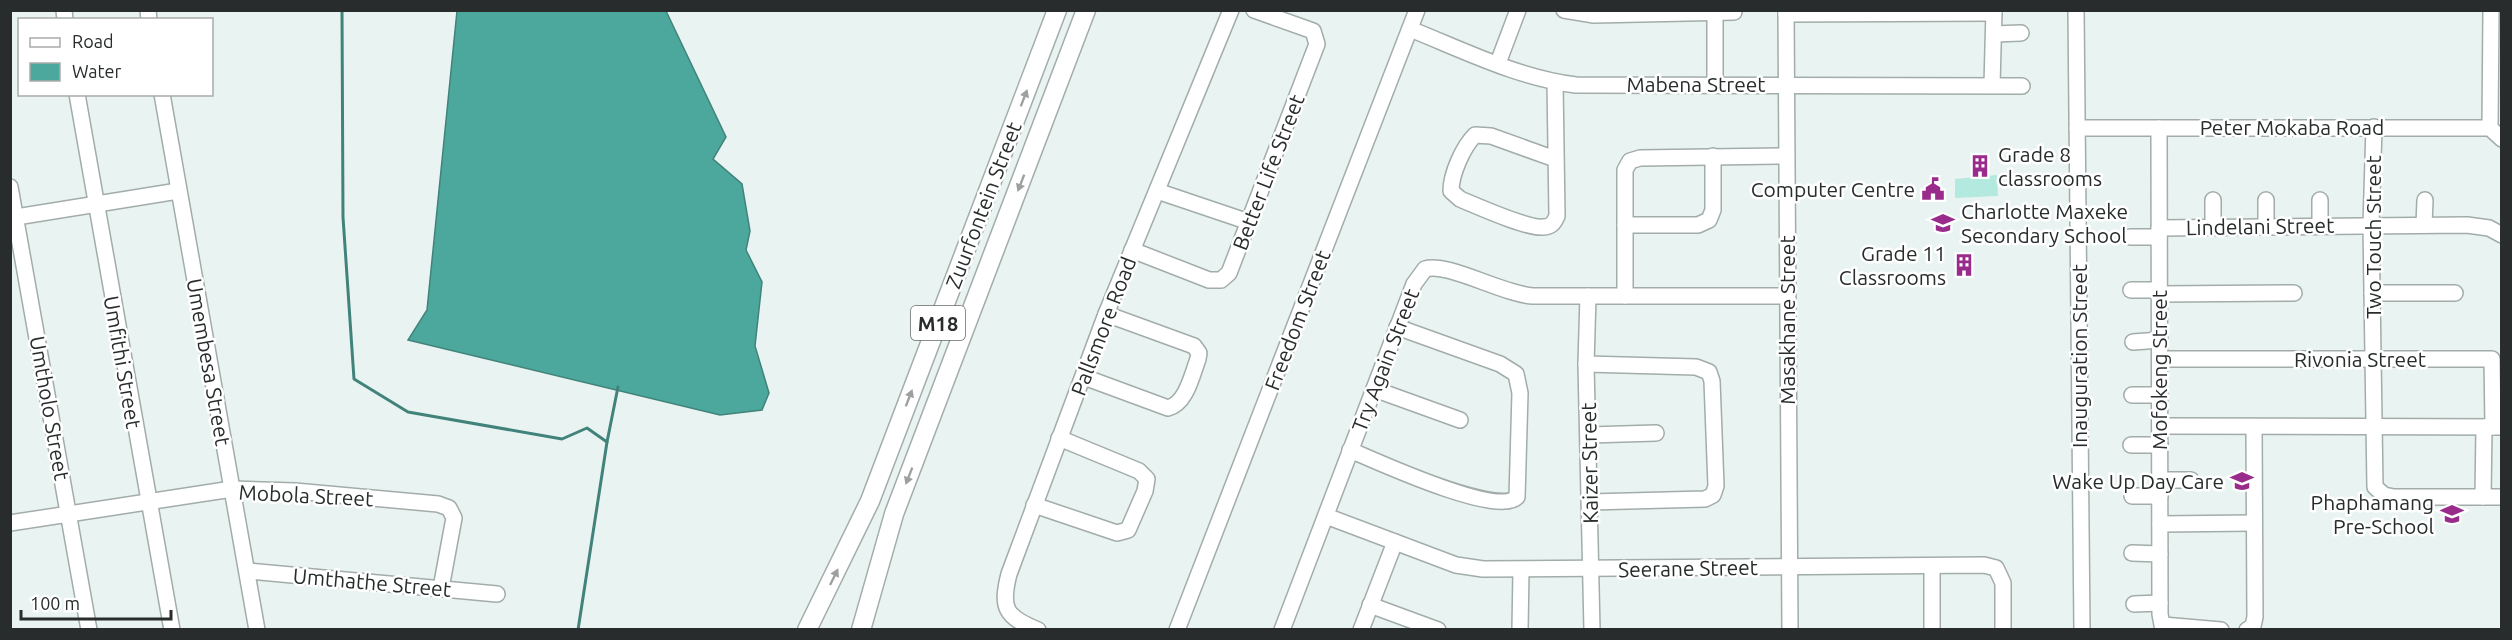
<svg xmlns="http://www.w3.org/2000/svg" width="2512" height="640" font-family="Ubuntu,sans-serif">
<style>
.green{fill:#b4e9e0}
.water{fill:#4ca89c;stroke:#41837a;stroke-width:1.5}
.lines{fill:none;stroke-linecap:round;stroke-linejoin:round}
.stream{stroke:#41837a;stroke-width:3}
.minor-casing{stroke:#a2acaa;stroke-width:18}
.major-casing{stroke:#a2acaa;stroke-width:21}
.minor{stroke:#fff;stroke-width:15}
.major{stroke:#fff;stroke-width:18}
.oneway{fill:#9ea0a0}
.labels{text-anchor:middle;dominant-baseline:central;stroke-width:5;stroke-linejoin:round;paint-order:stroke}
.shield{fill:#fff;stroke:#686b6b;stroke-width:1.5}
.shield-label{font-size:20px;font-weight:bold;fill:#282c2c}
.street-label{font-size:21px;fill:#282c2c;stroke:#fff}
.poi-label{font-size:21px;fill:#282c2c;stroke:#fff;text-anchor:end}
</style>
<rect width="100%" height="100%" fill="#e9f4f2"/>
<path class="green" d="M1997,175L1998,196L1955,198V179Z"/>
<path class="water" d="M457,11H666L726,137L713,159L742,184L750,231L746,250L762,282L755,346L769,393L762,410L720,415L408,340L427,310Z"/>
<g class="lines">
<g class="stream">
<path d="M342,10L343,217L354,379L408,412L562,439L587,428L607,442L578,630"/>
<path d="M607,442L618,387"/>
</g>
<g class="minor-casing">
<g id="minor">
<path d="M64,10L65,20"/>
<path d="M148,10L149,20"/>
<path d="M1564,10L1594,15L1734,12"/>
<path d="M1715,10V84"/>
<path d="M1786,10L1790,630"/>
<path d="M2076,10L2082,630"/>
<path d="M1786,14L1994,13"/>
<path d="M1410,29C1463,50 1518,78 1576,85L2022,86"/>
<path d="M1994,34L2021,33"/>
<path d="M1498,63L1518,10"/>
<path d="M1555,82L1557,216C1554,223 1551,227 1543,227C1528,229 1477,206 1460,199L1451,191C1451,174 1463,147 1475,135L1491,136L1555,159"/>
<path d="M1992,85L1994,10"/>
<path d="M77,94L172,630"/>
<path d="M162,94L257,630"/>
<path d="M2374,127L2371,225L2375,487L2384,495L2394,497H2502"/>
<path d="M2077,128H2490L2502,139"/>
<path d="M2159,128L2160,614L2163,630"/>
<path d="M2490,128L2491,10"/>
<path d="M10,187L89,630"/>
<path d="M1157,191L1249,222"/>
<path d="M2320,200V226"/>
<path d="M10,218L178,191"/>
<path d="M1625,225H1698L1709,220L1713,210V156"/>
<path d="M2424,225L2425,200"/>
<path d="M2266,226V200"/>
<path d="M2213,227V200"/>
<path d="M2159,228L2467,225L2489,228L2502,235"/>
<path d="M2130,237H2159"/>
<path d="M1132,250L1209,280H1221L1229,273L1317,44L1313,31L1254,10"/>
<path d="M2131,290H2159"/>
<path d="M2372,293H2455"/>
<path d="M2159,294L2294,293"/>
<path d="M1588,296L1586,364L1592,630"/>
<path d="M1625,296V170L1630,161L1640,158L1786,156"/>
<path d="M2133,342L2160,340"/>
<path d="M2160,359H2492L2493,427"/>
<path d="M1586,364L1696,367L1709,372L1712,381L1716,486L1713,495L1705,499L1590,502"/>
<path d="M1084,377L1168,408C1186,404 1192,375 1198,359L1199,353L1194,346L1106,314"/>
<path d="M1374,389L1460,420"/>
<path d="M2132,395H2160"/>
<path d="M2160,426L2502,427"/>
<path d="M1589,435L1656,433"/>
<path d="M2131,445H2160"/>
<path d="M1350,450C1376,461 1497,517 1517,497L1520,393L1516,374L1500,364L1397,327"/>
<path d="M2160,480H2191"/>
<path d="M2132,496H2160"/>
<path d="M2483,497L2484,427"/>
<path d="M1034,505L1117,533L1128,530L1145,491L1147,479L1139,471L1059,438"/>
<path d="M1326,516L1456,565L1483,569L1984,565L1996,568L2003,583V630"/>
<path d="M10,523L232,489L295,491L438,504L449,508L454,518L441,588"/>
<path d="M2160,524L2254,523"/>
<path d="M2132,553L2160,554"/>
<path d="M248,571L497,594"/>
<path d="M2134,604L2160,603"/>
<path d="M1370,605L1438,630"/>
<path d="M2163,625L2221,630"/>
<path d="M1038,630C1006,617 1000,609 1009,574L1106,314L1231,10"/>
<path d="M1177,630L1417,10"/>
<path d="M1282,630L1414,284L1425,269C1448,262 1502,294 1533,296H1787"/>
<path d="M1361,630L1395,542"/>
<path d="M1520,630L1521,570"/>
<path d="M1932,630V566"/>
<path d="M2247,630L2253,626L2255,617L2254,427"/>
</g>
</g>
<g class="major-casing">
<g id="major">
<path d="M807,630L870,501L1057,10"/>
<path d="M861,630L894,514L1086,10"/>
</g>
</g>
<use href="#minor" class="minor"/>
<use href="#major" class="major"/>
</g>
<defs><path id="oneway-solid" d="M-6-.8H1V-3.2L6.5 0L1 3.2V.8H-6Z" transform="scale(1.5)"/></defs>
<g class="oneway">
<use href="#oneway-solid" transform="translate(1024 98) rotate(-69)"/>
<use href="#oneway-solid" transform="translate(1021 183) rotate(111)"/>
<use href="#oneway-solid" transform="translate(909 398) rotate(-69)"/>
<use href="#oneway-solid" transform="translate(909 476) rotate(111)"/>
<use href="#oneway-solid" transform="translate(834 577) rotate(-64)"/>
</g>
<defs>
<g id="building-bare" transform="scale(1.8)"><path d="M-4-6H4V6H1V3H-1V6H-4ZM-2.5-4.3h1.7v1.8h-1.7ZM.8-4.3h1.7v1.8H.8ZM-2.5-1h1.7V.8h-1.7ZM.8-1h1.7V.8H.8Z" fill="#992b8b" stroke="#fff" stroke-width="2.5" paint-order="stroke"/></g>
<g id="civic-bare" transform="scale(1.8)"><path d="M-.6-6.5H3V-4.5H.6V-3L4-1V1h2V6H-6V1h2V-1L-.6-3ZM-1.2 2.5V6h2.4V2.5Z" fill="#992b8b" stroke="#fff" stroke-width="2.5" paint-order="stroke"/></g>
<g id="school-bare" transform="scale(1.8)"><path d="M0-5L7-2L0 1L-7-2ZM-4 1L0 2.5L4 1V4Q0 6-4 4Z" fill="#992b8b" stroke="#fff" stroke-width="2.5" paint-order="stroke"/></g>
</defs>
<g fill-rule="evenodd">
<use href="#building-bare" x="1980" y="166"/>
<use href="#civic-bare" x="1933" y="189"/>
<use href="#school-bare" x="1943" y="223"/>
<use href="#building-bare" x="1964" y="265"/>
<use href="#school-bare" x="2242" y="481"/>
<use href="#school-bare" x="2452" y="514"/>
</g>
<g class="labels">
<rect class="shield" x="911" y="306" width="54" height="34" rx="4.5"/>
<g class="shield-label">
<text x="938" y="323">M18</text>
</g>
<g class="street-label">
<text x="1696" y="84">Mabena Street</text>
<text x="2292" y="127">Peter Mokaba Road</text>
<text transform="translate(1268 172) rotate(-69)">Better Life Street</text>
<text transform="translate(983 205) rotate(-69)">Zuurfontein Street</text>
<text transform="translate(2260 226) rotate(-1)">Lindelani Street</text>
<text transform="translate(2373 237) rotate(-90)">Two Touch Street</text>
<text transform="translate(1297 320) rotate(-69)">Freedom Street</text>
<text transform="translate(1787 320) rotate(-90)">Masakhane Street</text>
<text transform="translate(1103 326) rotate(-69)">Pallsmore Road</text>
<text transform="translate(2079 356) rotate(-90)">Inauguration Street</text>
<text x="2360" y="359">Rivonia Street</text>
<text transform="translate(1385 360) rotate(-69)">Try Again Street</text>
<text transform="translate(123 362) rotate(80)">Umfithi Street</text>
<text transform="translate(209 362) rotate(80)">Umembesa Street</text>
<text transform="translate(2159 370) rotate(-90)">Mofokeng Street</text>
<text transform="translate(50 408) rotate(80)">Umtholo Street</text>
<text transform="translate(1589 463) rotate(-91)">Kaizer Street</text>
<text transform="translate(306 495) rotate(3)">Mobola Street</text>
<text transform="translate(1688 568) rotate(-1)">Seerane Street</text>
<text transform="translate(372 582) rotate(5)">Umthathe Street</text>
</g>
<g class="poi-label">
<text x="1998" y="154" text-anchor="start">Grade 8<tspan x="1998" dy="24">classrooms</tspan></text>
<text x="1915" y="189">Computer Centre</text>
<text x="1961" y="211" text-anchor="start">Charlotte Maxeke<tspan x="1961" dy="24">Secondary School</tspan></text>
<text x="1946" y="253">Grade 11<tspan x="1946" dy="24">Classrooms</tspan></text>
<text x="2224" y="481">Wake Up Day Care</text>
<text x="2434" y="502">Phaphamang<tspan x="2434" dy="24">Pre-School</tspan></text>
</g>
</g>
<rect width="2512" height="640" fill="none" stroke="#282c2c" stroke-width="24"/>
<rect x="18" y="18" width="195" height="78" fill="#ffffff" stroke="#a9abab" stroke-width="1.5"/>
<rect x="30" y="38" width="30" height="9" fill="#ffffff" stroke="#a9abab" stroke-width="1.5"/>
<text x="72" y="48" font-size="18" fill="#282c2c">Road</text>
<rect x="30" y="63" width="30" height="18" fill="#4ca89c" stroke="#a9abab" stroke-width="1.5"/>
<text x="72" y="78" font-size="18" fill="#282c2c">Water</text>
<path d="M21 610v9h150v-9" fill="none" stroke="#282c2c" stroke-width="3"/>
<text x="30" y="610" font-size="18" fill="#282c2c" stroke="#ffffff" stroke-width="4.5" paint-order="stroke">100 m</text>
</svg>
